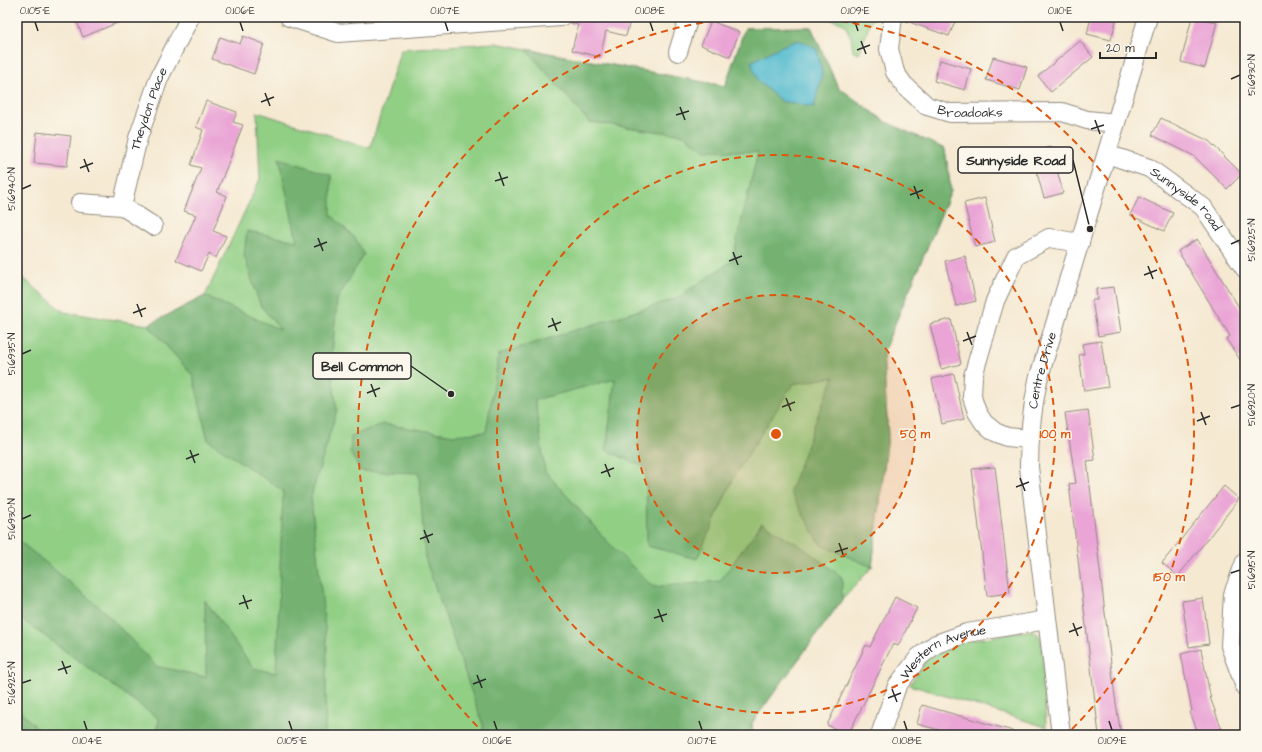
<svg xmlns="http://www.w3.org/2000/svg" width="1262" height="752" font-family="'Architects Daughter',sans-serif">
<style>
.green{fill:#91cf85;stroke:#5e7d58}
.forest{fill:#74b272;stroke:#506e4e}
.water{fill:#50b9ce;stroke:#3e727c}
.building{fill:#eaa5d6}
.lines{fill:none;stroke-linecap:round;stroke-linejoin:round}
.minor-casing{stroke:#908a7e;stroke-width:20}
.minor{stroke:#fff;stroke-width:18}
.ticks{fill:none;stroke:#2b2b2b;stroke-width:1.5}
.ring{fill:none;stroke:#df570e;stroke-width:2;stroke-dasharray:7 5}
.labels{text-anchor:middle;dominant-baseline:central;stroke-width:3;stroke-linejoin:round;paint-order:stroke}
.street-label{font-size:13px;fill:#2b2b2b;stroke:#fbf7ec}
.centre{fill:#df570e;stroke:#fbf7ec;stroke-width:2}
.ring-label{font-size:12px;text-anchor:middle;font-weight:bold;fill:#df570e;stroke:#fbf7ec;stroke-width:3;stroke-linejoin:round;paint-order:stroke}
.leader{fill:none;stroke:#2b2b2b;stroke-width:1.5}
.callout-dot{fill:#2b2b2b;stroke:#fbf7ec;stroke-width:1.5}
.callout{fill:#fbf7ec;stroke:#2b2b2b;stroke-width:1.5}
.callout-label{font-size:14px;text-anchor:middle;font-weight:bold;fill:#2b2b2b}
.neatline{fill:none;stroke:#2b2b2b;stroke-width:1.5}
.ticks-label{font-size:10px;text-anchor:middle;fill:#2b2b2b}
</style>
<rect width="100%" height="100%" fill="#fbf7ec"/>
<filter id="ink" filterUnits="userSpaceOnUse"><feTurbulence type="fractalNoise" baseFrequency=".025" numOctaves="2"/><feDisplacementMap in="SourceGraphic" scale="8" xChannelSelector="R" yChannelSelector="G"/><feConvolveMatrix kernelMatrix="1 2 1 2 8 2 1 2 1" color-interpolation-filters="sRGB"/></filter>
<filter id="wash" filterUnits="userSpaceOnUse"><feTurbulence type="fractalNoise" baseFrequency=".012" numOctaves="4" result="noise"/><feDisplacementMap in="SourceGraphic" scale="16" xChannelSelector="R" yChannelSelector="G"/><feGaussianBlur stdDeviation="0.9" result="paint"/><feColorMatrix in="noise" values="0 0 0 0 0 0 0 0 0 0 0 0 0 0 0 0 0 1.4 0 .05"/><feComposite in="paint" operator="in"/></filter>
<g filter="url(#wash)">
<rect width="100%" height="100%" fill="#f5e9d2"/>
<g class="green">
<path d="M876,17L871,20L859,54L853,52L851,37L844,24L827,18Z"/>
<path d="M811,27L838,87L886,122L945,149L951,191L883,352L888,436L872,567L842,600L752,723L753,735H17V273L64,312L148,325L205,296L260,179L257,112L370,148L401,49L495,43L725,86L745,28Z"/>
<path d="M1031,630L1039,635L1042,643L1046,727L910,685L928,656L943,645Z"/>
</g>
<g class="forest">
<path d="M811,27L838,87L886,122L945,149L951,191L883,352L888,436L872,567L821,545L790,492L816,420L834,377L793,384L735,475L697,559L647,546L646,468L606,450L615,379L535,400L545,471L606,540L653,587L720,581L762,523L802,547L842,577V600L752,723L753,735H483V725L425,558L419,473L361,471L350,453L351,436L383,424L454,435L486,432L499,354L675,299L732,261L758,152L704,150L684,135L589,122L526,49L725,86L745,28Z"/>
<path d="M279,158L331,175V215L355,238L364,254L337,300L331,367L337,410L311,497L327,647L325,735H156L159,719L17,616V539L103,610L156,666L206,677L205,600L253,668L276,673L283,491L208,440L193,376L148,325L205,296L281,330L260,305L244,255L247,231L297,241Z"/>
<path d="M17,708L44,735H17Z"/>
</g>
<path class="water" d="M799,40L817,49L822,74L814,107L781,101L758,81L751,62L779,47Z"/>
<g id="blocks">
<g class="building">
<path d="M75,17H129V18L83,37Z"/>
<path d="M571,17H631L626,36L606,31L600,57L572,50L578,25L570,23Z"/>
<path d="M903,17H957L949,36L903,20Z"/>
<path d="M1091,17H1117L1111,40L1087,34Z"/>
<path d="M1192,17L1217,22L1205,68L1181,62Z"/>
<path d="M711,21L739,32L730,57L701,45Z"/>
<path d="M243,36L264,44L254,74L212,59L220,37L240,44Z"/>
<path d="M1080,41L1093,57L1051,92L1038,76Z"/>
<path d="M993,57L1027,67L1020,90L986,80Z"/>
<path d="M940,60L971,69L965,90L934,81Z"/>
<path d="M206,101L237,112L233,122L243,125L217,192L227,196L213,231L226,236L216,258L209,254L201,271L176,260L196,215L184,211L201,168L191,165L203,130L196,127Z"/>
<path d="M1161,118L1209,141L1242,174L1227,189L1194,156L1152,135Z"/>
<path d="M37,132L71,136L67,166L34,163Z"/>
<path d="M1051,147L1063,193L1044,198L1031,152Z"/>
<path d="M1139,197L1173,213L1164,231L1130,215Z"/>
<path d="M985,198L995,242L975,247L964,203Z"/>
<path d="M1197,239L1245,317V367L1226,339L1230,336L1178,251Z"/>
<path d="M965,256L976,301L956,306L945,261Z"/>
<path d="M1114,287L1121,332L1098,336L1092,300H1097L1096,289Z"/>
<path d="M951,319L961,364L941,369L930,324Z"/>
<path d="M1101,341L1108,387L1084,391L1079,355L1084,354L1082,344Z"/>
<path d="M954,374L964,419L942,424L932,379Z"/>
<path d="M1088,410L1095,460L1087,461L1115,697L1121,735H1099L1069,484L1076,483L1065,413Z"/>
<path d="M995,467L1010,593L987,596L972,469Z"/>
<path d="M1224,486L1239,499L1178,576L1162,563Z"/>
<path d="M895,597L917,608L898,646L893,644L848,735L827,725L866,645L870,647Z"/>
<path d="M1203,598L1209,644L1189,647L1182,601Z"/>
<path d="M1201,649L1211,700L1224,735H1199L1190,712L1192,711L1181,654Z"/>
<path d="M922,705L1013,731L1012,735H957L917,724Z"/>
</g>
</g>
</g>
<g filter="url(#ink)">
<use href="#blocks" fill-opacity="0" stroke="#908a7e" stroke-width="1"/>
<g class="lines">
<g class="minor-casing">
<g id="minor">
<path d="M289,17L338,33L561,17"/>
<path id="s1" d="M893,17L889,49L895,72L904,85L927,106L950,113L1062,112L1087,120L1116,123"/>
<path d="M678,52L689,17"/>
<path id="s2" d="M1107,154L1149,168L1203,207L1245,269"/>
<path d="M80,203L122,206L153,226"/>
<path id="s3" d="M122,206L138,138L159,78L190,17"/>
<path d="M1029,439L1007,437L995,432L984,423L977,412L972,397L973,376L995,301L1016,256L1049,238L1080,243"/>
<path d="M1245,562L1233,594L1230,646L1245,687"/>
<path id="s4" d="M880,735L897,686L919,657L936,644L967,633L1047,620"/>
<path id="s5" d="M1061,735L1029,467C1029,437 1032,409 1038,380L1148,17"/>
</g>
</g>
<use href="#minor" class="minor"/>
</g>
</g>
<path class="ticks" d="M35,22L38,31M240,22L243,31M445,22L448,31M650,22L653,31M855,22L858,31M1060,22L1063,31M861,41L866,54M857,50L870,45M1231,79L1240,75M265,93L270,106M261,102L274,97M680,107L685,120M676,115L689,111M1095,120L1100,134M1091,129L1104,125M84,159L89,172M80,168L93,163M499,172L504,186M495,181L508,177M914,186L919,199M22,189L31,185M910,195L923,190M318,238L323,251M1231,244L1240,240M314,247L327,242M733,252L738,265M729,261L742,256M1148,266L1153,279M1144,275L1157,270M137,304L142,317M133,313L146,308M552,318L557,331M548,327L561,322M967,332L972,345M963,341L976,336M22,354L31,350M371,384L376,397M367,393L380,388M786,398L791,411M782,407L795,402M1231,408L1240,405M1201,412L1206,425M1197,421L1210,416M190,450L195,463M186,459L199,454M605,464L610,477M601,473L614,468M1020,478L1025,491M1016,487L1029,482M22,519L31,515M424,530L429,543M420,539L433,534M839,543L844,557M835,552L848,548M1231,573L1240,570M243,595L248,609M239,604L252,600M658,609L663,622M654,618L667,614M1073,623L1078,636M1069,632L1082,627M62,661L67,674M58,670L71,666M477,675L482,688M22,683L31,680M473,684L486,679M892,689L897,702M888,698L901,693M84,721L87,730M289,721L292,730M494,721L497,730M699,721L702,730M904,721L907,730M1109,721L1112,730"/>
<circle cx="776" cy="434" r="139" fill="#df570e" fill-opacity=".12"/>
<g class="ring">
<circle cx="776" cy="434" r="139"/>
<circle cx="776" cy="434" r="279"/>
<path d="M486 735A418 418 0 0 1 747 17M805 17A418 418 0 0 1 1066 735"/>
</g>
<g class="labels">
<g class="street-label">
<text stroke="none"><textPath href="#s3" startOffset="101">Theydon Place</textPath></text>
<text stroke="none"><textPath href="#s1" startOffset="147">Broadoaks</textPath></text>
<text stroke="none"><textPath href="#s2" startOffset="93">Sunnyside road</textPath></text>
<text stroke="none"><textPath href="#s5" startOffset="368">Centre Drive</textPath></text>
<text stroke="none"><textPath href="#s4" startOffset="112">Western Avenue</textPath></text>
</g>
</g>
<circle cx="776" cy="434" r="6" class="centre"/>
<g class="ring-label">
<text x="915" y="438">50 m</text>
<text x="1055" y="438">100 m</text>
<text x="1169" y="581">150 m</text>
</g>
<path class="leader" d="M1090 229L1073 160M451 394L411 366"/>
<g class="callout-dot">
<circle cx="1090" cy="229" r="4"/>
<circle cx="451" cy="394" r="4"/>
</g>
<g class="callout">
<rect x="958" y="147" width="115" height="26" rx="4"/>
<rect x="313" y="353" width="98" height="26" rx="4"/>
</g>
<g class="callout-label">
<text x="1016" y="165">Sunnyside Road</text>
<text x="362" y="371">Bell Common</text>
</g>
<rect width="1262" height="752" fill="none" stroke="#fbf7ec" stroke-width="44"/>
<path d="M1100 52v6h56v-6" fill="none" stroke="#2b2b2b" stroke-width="2"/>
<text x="1106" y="52" font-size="12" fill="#2b2b2b" stroke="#fbf7ec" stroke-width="3" paint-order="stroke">20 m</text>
<rect x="22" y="22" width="1218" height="708" class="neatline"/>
<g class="ticks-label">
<text x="35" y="14">0.105°E</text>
<text x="240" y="14">0.106°E</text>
<text x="445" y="14">0.107°E</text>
<text x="650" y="14">0.108°E</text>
<text x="855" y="14">0.109°E</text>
<text x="1060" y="14">0.110°E</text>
<text transform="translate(1251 75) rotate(-90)" y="4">51.6930°N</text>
<text transform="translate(11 189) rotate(-90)" y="4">51.6940°N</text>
<text transform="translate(1251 240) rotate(-90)" y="4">51.6925°N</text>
<text transform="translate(11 354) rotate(-90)" y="4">51.6935°N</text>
<text transform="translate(1251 405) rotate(-90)" y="4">51.6920°N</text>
<text transform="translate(11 519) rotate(-90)" y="4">51.6930°N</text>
<text transform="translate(1251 570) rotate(-90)" y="4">51.6915°N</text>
<text transform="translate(11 683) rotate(-90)" y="4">51.6925°N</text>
<text x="87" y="744">0.104°E</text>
<text x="292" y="744">0.105°E</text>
<text x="497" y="744">0.106°E</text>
<text x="702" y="744">0.107°E</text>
<text x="907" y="744">0.108°E</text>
<text x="1112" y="744">0.109°E</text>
</g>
</svg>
